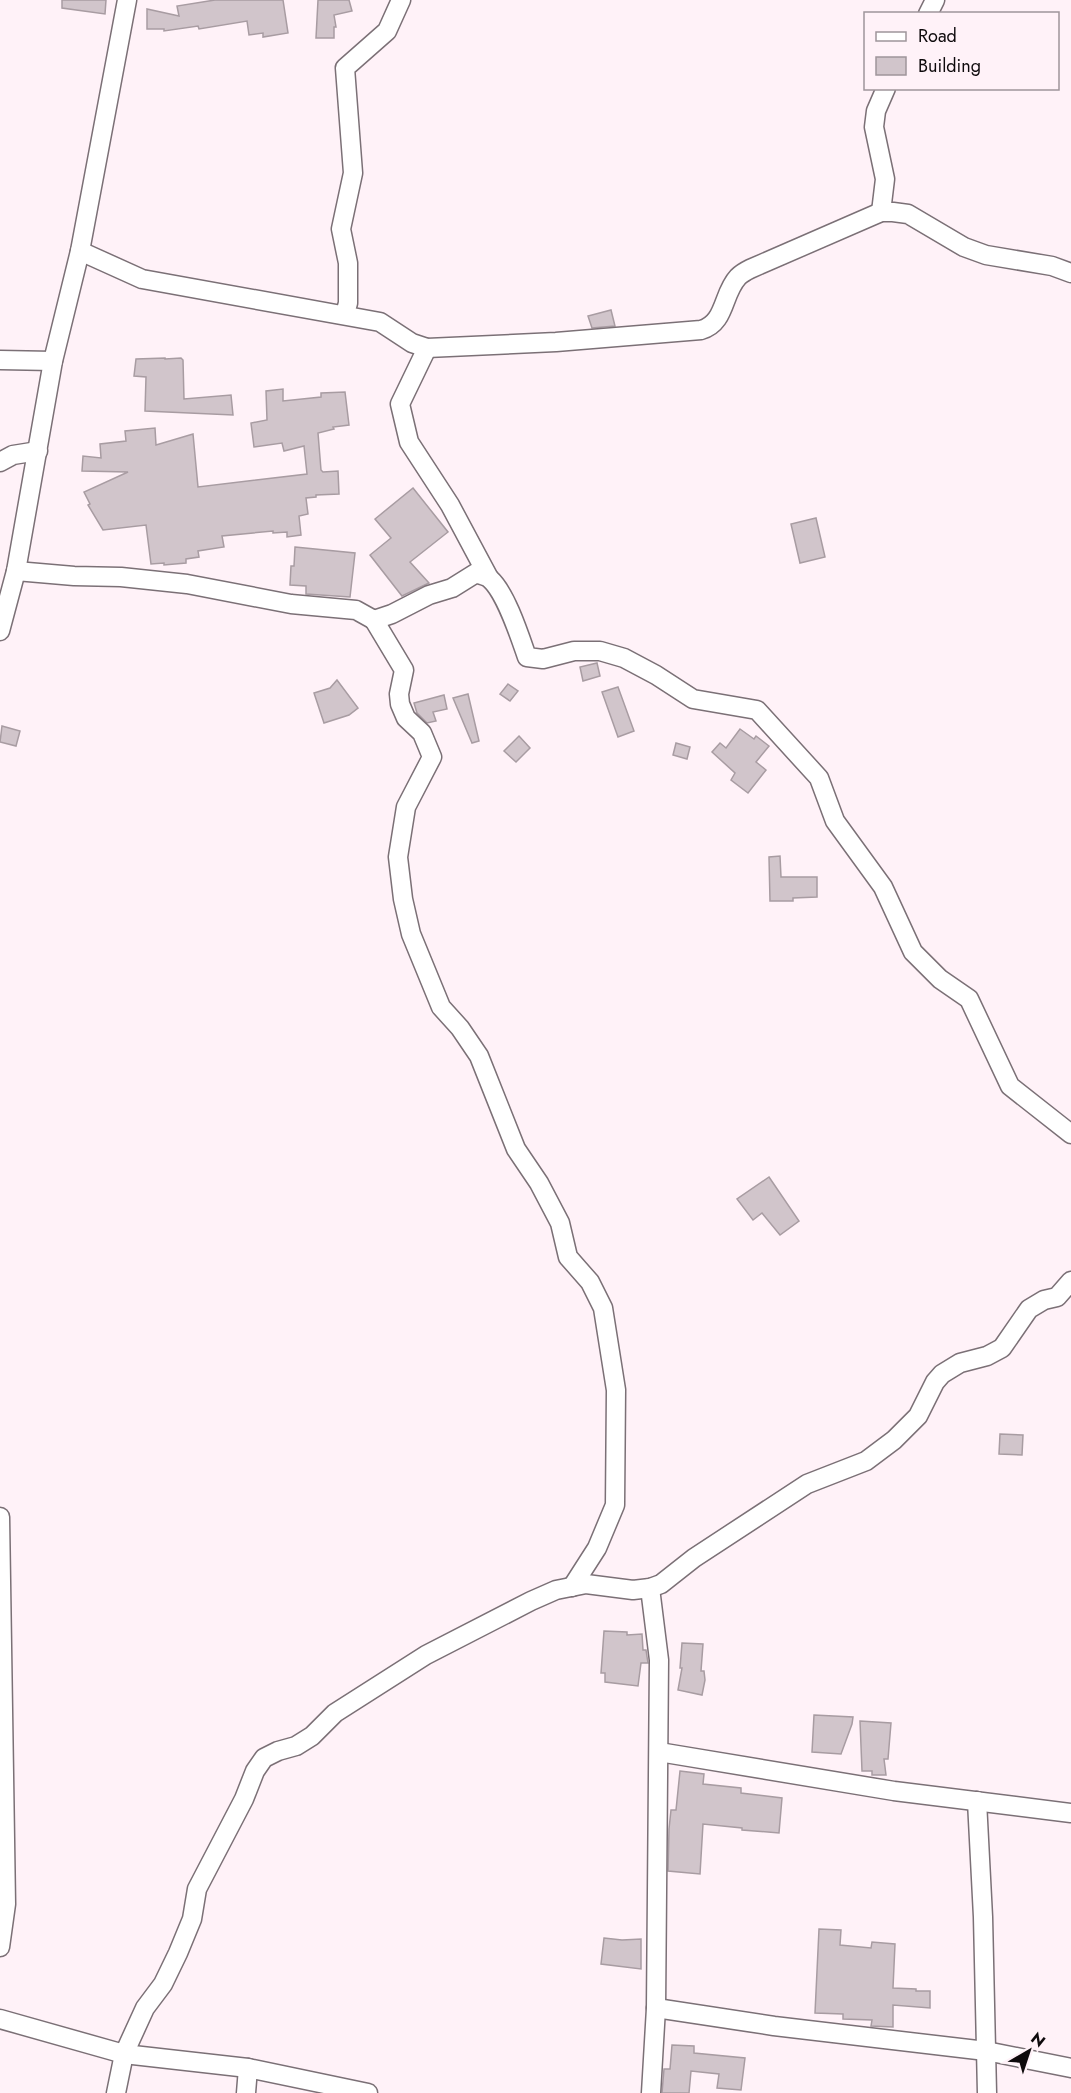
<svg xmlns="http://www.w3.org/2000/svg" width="1071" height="2093" font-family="Jost,sans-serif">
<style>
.building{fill:#d1c5cb;stroke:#a89ca2;stroke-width:1.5}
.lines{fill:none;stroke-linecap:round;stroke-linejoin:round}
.minor-casing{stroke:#7b7076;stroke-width:21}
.minor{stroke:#fff;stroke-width:18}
</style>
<rect width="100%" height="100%" fill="#fff2f8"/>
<g class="building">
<path d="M62,0H106L105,14L62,8Z"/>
<path d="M215,0H283L288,33L263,37V33L249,35L247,21L199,29L198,26L164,31V29H147V9L179,16L177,6Z"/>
<path d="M318,0H349L352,11L334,15L336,27H334V38H316Z"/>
<path d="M611,310L615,326L592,328L588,316Z"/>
<path d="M165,358V359L181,358L183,360L184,399L231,395L233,415L145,411L146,377L134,376L136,359Z"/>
<path d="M283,389V401L321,397V393L345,392L349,425L333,427L334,429L318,433L321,470L323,472L338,471L339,494L316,495V497L306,498L308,514L299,516L301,535L287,537V532L273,533V531L222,536L224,547L198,551L199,557L186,559V563L164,565V563L151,564L146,525L103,530L88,505L90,504L84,492L128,472L82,471L83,456L101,458L100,444L126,441L125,431L155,428L156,445L193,434L198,487L307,474L304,446L284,451L282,443L254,447L251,423L267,420L266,391Z"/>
<path d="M413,488L448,532L410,562L429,583L402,596L370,555L391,538L375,519Z"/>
<path d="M816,518L825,557L800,563L791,524Z"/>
<path d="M295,547L355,553L350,597L306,594V586L290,585L291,566H294Z"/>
<path d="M597,663L600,676L583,681L580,667Z"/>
<path d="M337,680L358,708L349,715L324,723L314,693L330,688Z"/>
<path d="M508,684L518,691L510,701L500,694Z"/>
<path d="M618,687L634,731L618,737L602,692Z"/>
<path d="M468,694L479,741L472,743L453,698Z"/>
<path d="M444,695L447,709L433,712L436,721L427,723L417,713L414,703Z"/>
<path d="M2,726L20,731L16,746L0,742Z"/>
<path d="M740,729L754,739L756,736L769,746L756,762L766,770L748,793L731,780L735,773L712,752L720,743L726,748Z"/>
<path d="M519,736L530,748L516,762L504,751Z"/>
<path d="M676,743L690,747L687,759L673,755Z"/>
<path d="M780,856L781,877H817V897L793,898V901H770L769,857Z"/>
<path d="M769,1177L799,1221L780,1235L762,1213L753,1220L737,1199Z"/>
<path d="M1000,1434L1023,1435L1022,1455L999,1454Z"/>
<path d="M604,1631L627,1632V1635L642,1634L643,1650H646L648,1663H641L638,1686L605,1682V1673H601Z"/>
<path d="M682,1643L703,1644L701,1671H704L705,1680L702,1695L678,1690L682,1668H680Z"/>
<path d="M814,1715L853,1717L852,1724L841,1754L812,1752Z"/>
<path d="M860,1721L891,1723L888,1759H884L886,1775H872V1771H862Z"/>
<path d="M680,1771L704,1774L703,1784L741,1788V1793L782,1798L779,1833L742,1830V1828L703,1824L700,1874L668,1871L669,1829L671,1810H676Z"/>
<path d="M819,1929L841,1930L840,1945L871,1948L872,1942L895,1944L893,1988L916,1989V1991H930V2008L893,2005V2027L871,2026L872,2020L843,2019V2014L815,2013Z"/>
<path d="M604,1938L622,1940L641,1939V1969L601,1964Z"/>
<path d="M672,2045L694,2046V2053L745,2058L741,2090L717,2088L719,2074L691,2071L689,2093H662L664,2069H670Z"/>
</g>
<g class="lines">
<g class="minor-casing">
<g id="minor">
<path d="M928,14L935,0"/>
<path d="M881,212L885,179L874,127L876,111L886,88"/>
<path d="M80,251L142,279L380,322L412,343L427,348L556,342L701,330C726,323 722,294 738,277C741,274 746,271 750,269L881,212H893L908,214L964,247L986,255L1052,266L1071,273"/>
<path d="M345,314L348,303V263L341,229L353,173L345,68L387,31L401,0"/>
<path d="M427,348L400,404L409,442L450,505L489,578"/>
<path d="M0,360L53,361"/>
<path d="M0,462L13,455L38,451"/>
<path d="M16,571L74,576L121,577L187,584L291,604L356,610L374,620L392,614L429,595L452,588L476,573C480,575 487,576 490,579C506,593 520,637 527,657L543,659L574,651H600L624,658L656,675L693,699L757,710L819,778L835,821L883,887L913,952L940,979L969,999L1010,1086L1071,1134"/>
<path d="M374,620L404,670L399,694L400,704L406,718L422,733L432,757L406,807L398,857L403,899L411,934L441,1007L460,1028L479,1056L516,1149L539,1183L560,1223L568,1257L590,1282L603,1308L616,1390L615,1505L597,1548L572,1587"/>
<path d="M0,631L16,571L53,361L80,251L127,0"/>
<path d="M0,1517L6,1904L0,1947"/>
<path d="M650,1588L659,1660L656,2008L651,2093"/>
<path d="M659,1752L894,1791L1071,1813"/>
<path d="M977,1801L983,1917L987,2093"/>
<path d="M656,2008L774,2026L986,2051L1071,2068"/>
<path d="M0,2019L124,2054L248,2068L368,2093"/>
<path d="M116,2093L124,2054L145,2008L163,1984L178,1953L192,1919L197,1889L244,1799L255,1771L264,1758L278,1751L296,1746L312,1736L335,1713L426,1655L531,1601L556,1590L586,1584L633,1590L650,1588L661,1584L694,1558L807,1484L866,1461L894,1440L918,1416L935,1382L942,1374L960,1363L987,1356L1002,1348L1029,1309L1044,1300L1057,1297L1071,1281"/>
<path d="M246,2093L248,2068"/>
</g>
</g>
<use href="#minor" class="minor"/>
</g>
<rect x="864" y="12" width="195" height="78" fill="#fff2f8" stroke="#9f959a" stroke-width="1.5"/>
<rect x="876" y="32" width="30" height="9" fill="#ffffff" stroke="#9f959a" stroke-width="1.5"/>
<text x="918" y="42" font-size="18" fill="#0e0a0c">Road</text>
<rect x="876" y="57" width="30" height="18" fill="#d1c5cb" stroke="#9f959a" stroke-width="1.5"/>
<text x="918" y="72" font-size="18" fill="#0e0a0c">Building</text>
<g transform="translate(1029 2051) rotate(39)" stroke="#fff2f8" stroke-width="4.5" paint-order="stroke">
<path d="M0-4.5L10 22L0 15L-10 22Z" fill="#0e0a0c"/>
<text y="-9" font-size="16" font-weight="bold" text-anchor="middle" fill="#0e0a0c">N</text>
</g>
</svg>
